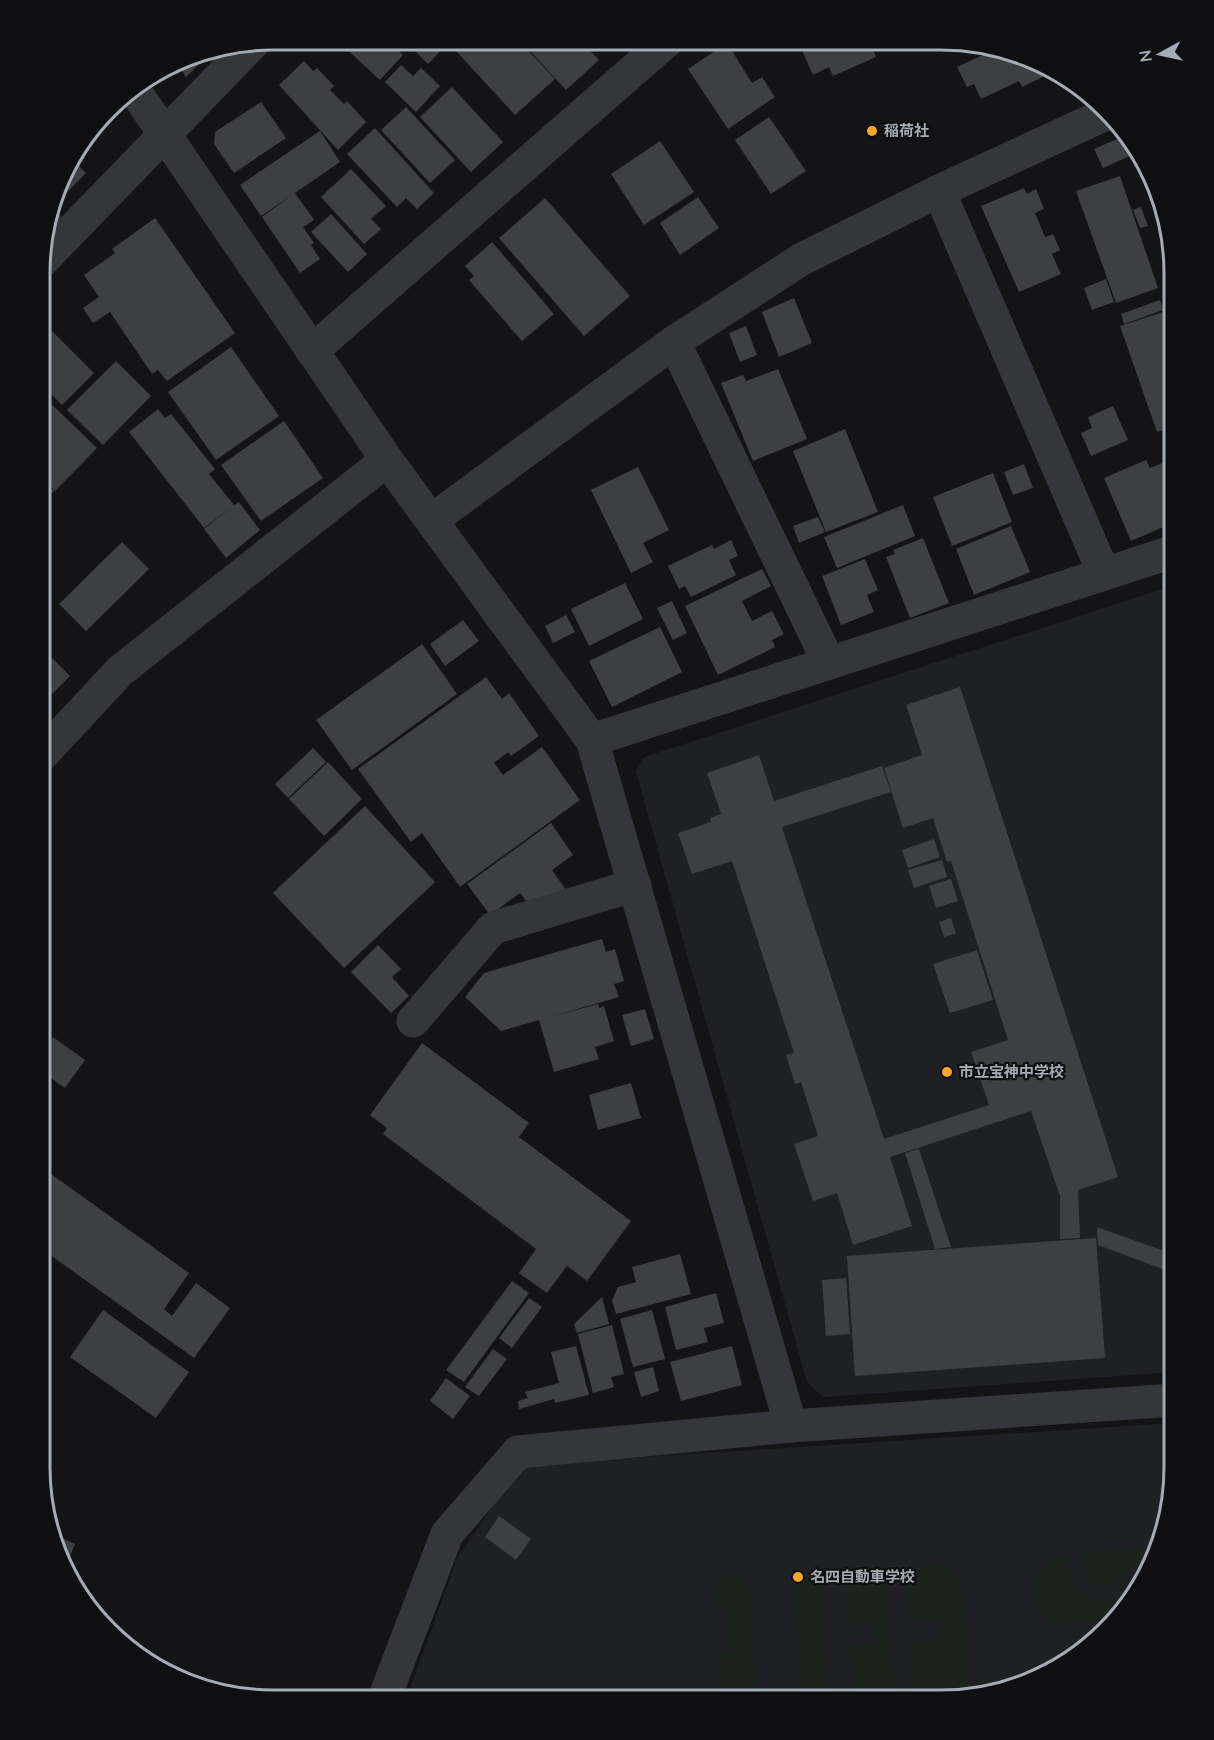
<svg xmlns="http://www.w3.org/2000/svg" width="1214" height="1740" font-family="'Nunito Sans','Noto Sans JP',sans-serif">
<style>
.built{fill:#1f2023}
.green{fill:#1b241c}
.building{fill:#3d3f43}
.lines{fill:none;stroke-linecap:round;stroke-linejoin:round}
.street{stroke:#34363b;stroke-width:33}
.poi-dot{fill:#ffa722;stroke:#0f0f11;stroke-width:2}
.labels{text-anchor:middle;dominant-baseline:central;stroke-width:4.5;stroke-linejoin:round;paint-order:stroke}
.poi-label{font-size:15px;font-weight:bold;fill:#a4abb7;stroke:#0f0f11;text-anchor:start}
.rim{fill:none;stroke:#a4abb7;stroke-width:3}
</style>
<rect width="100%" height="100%" fill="#141416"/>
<g class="built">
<path d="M1175,585V1372L823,1397L807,1382L636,772L644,757Z"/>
<path d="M1174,1423V1483L1162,1543L1135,1597L1095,1643L1044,1677L942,1701L406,1699L458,1557L521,1465Z"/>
</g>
<g class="green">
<path d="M1160,1548L1150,1568C1144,1568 1137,1567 1131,1569C1124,1573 1118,1580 1111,1583C1087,1595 1084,1569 1084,1552Z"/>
<path d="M1068,1554C1069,1563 1068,1575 1072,1582C1079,1597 1098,1604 1113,1600C1124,1596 1131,1586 1142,1584L1135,1598L1116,1620L1051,1624L1038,1612C1035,1579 1030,1564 1068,1554Z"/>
<path d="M943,1564L959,1578L962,1586L970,1695L945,1700L944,1695L915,1696L912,1646L915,1642L942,1639L940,1619L914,1621L910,1619L907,1576L912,1568Z"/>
<path d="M881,1567L887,1578L895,1701H882L881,1698L857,1700L853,1697L850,1649L854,1645L877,1644L875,1623L852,1624L848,1621L846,1575L856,1570Z"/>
<path d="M817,1572L823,1583L830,1701H802L795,1586L807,1573Z"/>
<path d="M729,1575H736L749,1585L757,1700H734V1696H722L719,1652L731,1651L729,1607L717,1608C716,1593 714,1583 729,1575Z"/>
</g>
<g class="building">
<path d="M345,39H387L403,55L380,80L341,44Z"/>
<path d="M403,39H412L451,40L428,64Z"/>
<path d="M468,40H518L555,79L515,115L456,51Z"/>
<path d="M520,40H580L599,60L566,90Z"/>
<path d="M585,40H607L595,51Z"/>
<path d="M808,41H869L876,57L833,76L829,67L813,75L799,44Z"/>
<path d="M727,43L752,83L762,77L775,97L728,129L688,69Z"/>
<path d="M998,48L1031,57L1055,71L1022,87L1019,81L981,99L974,84L967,87L957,67Z"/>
<path d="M214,49L186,77L177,63L197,52Z"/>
<path d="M304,61L313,71L317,68L334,86L330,90L344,104L347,101L366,122L338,150L279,85Z"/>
<path d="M401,65L413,76L421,68L440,86L416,112L385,82Z"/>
<path d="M452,87L503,142L471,172L420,117Z"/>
<path d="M261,102L286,138L234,173L214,144L215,132Z"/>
<path d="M406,107L455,160L430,183L381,130Z"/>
<path d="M769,117L806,171L771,194L735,140Z"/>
<path d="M375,128L434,193L417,209L406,198L397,207L347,154Z"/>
<path d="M320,131L340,162L295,193L314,220L303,227L314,243L311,245L320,259L300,273L262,217L292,195L261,216L240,185Z"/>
<path d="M1124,136L1132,155L1103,168L1094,149Z"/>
<path d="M660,141L694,192L644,225L611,174Z"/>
<path d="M76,149L85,158L78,165L86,173L53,207L70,156Z"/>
<path d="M351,169L386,206L371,219L381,229L364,244L321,197Z"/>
<path d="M1120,176L1158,288L1116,303L1076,191Z"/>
<path d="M1024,188L1027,194L1036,189L1044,209L1035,213L1045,237L1053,234L1060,250L1052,254L1061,274L1019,292L981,206Z"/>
<path d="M698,197L719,228L680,255L660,223Z"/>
<path d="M545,198L630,296L584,336L499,238Z"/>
<path d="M1141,207L1148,226L1140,228L1133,210Z"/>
<path d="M52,208L61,217L43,235L49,218Z"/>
<path d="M331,214L367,254L348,272L311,232Z"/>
<path d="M155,218L235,333L167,381L158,370L152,374L110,312L93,323L83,308L99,297L84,275L115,253L112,249Z"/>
<path d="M492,242L554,314L522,341L469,280L474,276L465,266Z"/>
<path d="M1106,279L1114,302L1092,310L1084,288Z"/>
<path d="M794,298L812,343L779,357L762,312Z"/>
<path d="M1160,300L1163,310L1124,324L1121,314Z"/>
<path d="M1175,308V426L1157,432L1120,326Z"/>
<path d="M46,325L94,373L62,405L41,384V330Z"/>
<path d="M746,326L757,355L740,362L729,333Z"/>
<path d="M231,347L279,416L216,460L168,392Z"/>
<path d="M116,361L151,396L103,445L67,410Z"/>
<path d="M778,369L807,439L753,461L721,383L743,375L746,381Z"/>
<path d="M41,394L97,448L55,491L41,476Z"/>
<path d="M1113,406L1128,440L1091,456L1081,433L1092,428L1088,417Z"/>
<path d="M158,409L165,418L171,414L215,469L209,474L234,505L239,502L260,530L226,558L204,529L232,507L204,528L129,432Z"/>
<path d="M284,421L323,478L261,521L221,465Z"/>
<path d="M845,429L878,512L826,532L793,451Z"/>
<path d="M1146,460L1150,468L1165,462L1175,486V522L1131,541L1104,478Z"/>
<path d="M1024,464L1033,488L1013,495L1004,472Z"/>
<path d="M638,467L669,530L643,543L653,562L631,573L591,490Z"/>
<path d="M993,473L1012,522L952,546L933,497Z"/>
<path d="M41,478L54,491L41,505Z"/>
<path d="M903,505L915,536L837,568L824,537Z"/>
<path d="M818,517L825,532L799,543L793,526Z"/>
<path d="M1011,526L1030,572L974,595L956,549Z"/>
<path d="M923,538L949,603L910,618L886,557L895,554L893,550Z"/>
<path d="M731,540L738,556L729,560L736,575L691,597L685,586L679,589L668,566L712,545L714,549Z"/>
<path d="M122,542L149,569L86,631L59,604Z"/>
<path d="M865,559L878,590L867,595L874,612L841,625L822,576Z"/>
<path d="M762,569L771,586L742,601L752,621L772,611L784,634L772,640L775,647L718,675L685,606Z"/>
<path d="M625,583L643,619L589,646L571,609Z"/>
<path d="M672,601L687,633L673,640L657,608Z"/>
<path d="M566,615L575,632L553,643L545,626Z"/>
<path d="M463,620L479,641L445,666L430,644Z"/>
<path d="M660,627L682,672L612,707L589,661Z"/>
<path d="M422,644L457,694L352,770L316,720Z"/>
<path d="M40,646L70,676L40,706Z"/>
<path d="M486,677L502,699L509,693L539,736L511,756L508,752L494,763L503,775L542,747L580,800L460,887L422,833L411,842L358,769Z"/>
<path d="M960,687L1118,1177L1078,1190L1080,1238L1060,1239V1196L1031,1111L890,1157L912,1226L853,1245L837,1193L813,1201L794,1144L818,1136L801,1082L795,1084L786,1055L794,1053L732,861L692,874L678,833L711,822L710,818L721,814L707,773L759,755L774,801L882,766L891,792L782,827L884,1139L989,1105L971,1052L1008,1040L951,861L947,862L933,818L903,828L884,768L922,755L906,705Z"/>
<path d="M313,748L326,762L288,798L275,784Z"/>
<path d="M328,762L362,799L324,836L289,799Z"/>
<path d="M365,806L435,882L344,968L273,893Z"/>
<path d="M551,823L573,855L552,870L566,890L527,902L520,893L490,915L467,884Z"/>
<path d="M934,839L940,857L908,868L902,850Z"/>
<path d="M942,860L947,877L914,888L908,870Z"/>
<path d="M951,879L958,901L936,908L929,886Z"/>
<path d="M951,918L956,933L944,937L939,922Z"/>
<path d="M602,939L606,952L615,949L624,981L614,984L619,997L550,1017L598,1004L599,1008L604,1006L614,1041L595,1047L599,1059L554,1072L539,1020L501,1031L465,997L484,973Z"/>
<path d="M378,945L401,969L392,977L409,996L391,1013L351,972Z"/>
<path d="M977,950L993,1000L950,1013L933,964Z"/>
<path d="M645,1009L654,1039L631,1046L622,1015Z"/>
<path d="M53,1037L85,1060L65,1088L40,1070V1057Z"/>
<path d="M422,1043L529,1123L519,1137L631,1221L587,1281L567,1266L547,1293L519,1273L536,1249L383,1134L387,1128L370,1115Z"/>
<path d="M631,1083L641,1118L598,1130L589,1095Z"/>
<path d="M919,1149L951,1247L935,1249L905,1153Z"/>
<path d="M40,1166L189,1273L164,1309L172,1316L196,1283L230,1308L194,1358L39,1247Z"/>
<path d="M1097,1227L1175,1255V1270L1168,1271L1098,1245Z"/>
<path d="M1096,1238L1105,1358L855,1376L847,1256Z"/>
<path d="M680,1254L691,1294L616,1314L612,1300L618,1287L636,1282L632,1267Z"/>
<path d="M846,1278L850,1334L826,1336L822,1280Z"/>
<path d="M512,1281L529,1293L464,1382L446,1370Z"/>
<path d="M716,1293L724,1323L704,1328L708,1342L676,1350L665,1307Z"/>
<path d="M602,1297L609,1324L577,1333L574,1324Z"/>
<path d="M529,1298L542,1307L512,1348L499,1338Z"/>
<path d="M103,1310L189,1372L156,1418L70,1357Z"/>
<path d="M652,1310L665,1359L633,1367L620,1319Z"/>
<path d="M612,1325L624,1374L611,1377L614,1387L593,1393L578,1334Z"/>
<path d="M576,1346L589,1395L555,1403L554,1399L519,1409L518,1401L528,1398L525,1392L559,1383L551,1352Z"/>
<path d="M732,1346L742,1385L681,1401L670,1362Z"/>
<path d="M493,1349L507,1359L479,1396L465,1387Z"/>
<path d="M653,1367L659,1391L641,1397L634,1372Z"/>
<path d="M446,1378L470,1396L453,1419L430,1401Z"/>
<path d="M499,1516L531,1539L516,1560L485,1537Z"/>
<path d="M55,1535L75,1544L64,1571L63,1570Z"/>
</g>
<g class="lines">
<g class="street">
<path d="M133,88L387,460L592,740L791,1426"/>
<path d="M939,191L1104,574"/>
<path d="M41,262L254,42"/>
<path d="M674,342L829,663"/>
<path d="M312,351L668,40"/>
<path d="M432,520L674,342L802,259L939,191L1106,114"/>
<path d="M592,740L1175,551"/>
<path d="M40,757L120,671L387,460"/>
<path d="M413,1021L493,928L635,885"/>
<path d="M384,1699L447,1534L518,1452L791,1426L1175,1400"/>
</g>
</g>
<g class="poi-dot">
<circle cx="872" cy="131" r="6"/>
<circle cx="947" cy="1072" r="6"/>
<circle cx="798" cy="1577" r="6"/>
</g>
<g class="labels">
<g class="poi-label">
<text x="884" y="131">稲荷社</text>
<text x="959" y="1072">市立宝神中学校</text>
<text x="810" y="1577">名四自動車学校</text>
</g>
</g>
<path d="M0 0H1214V1740H0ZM273 50H941A223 223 0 0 1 1164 273V1467A223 223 0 0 1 941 1690H273A223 223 0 0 1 50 1467V273A223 223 0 0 1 273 50Z" fill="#0f0f11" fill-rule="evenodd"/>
<path class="rim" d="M273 50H941A223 223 0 0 1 1164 273V1467A223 223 0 0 1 941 1690H273A223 223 0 0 1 50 1467V273A223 223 0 0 1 273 50Z"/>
<g transform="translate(1160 54) rotate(262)" stroke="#0f0f11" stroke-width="4.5" paint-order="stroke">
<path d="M0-4.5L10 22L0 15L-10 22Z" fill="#a4abb7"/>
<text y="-9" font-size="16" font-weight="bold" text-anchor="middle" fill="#a4abb7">N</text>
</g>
</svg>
